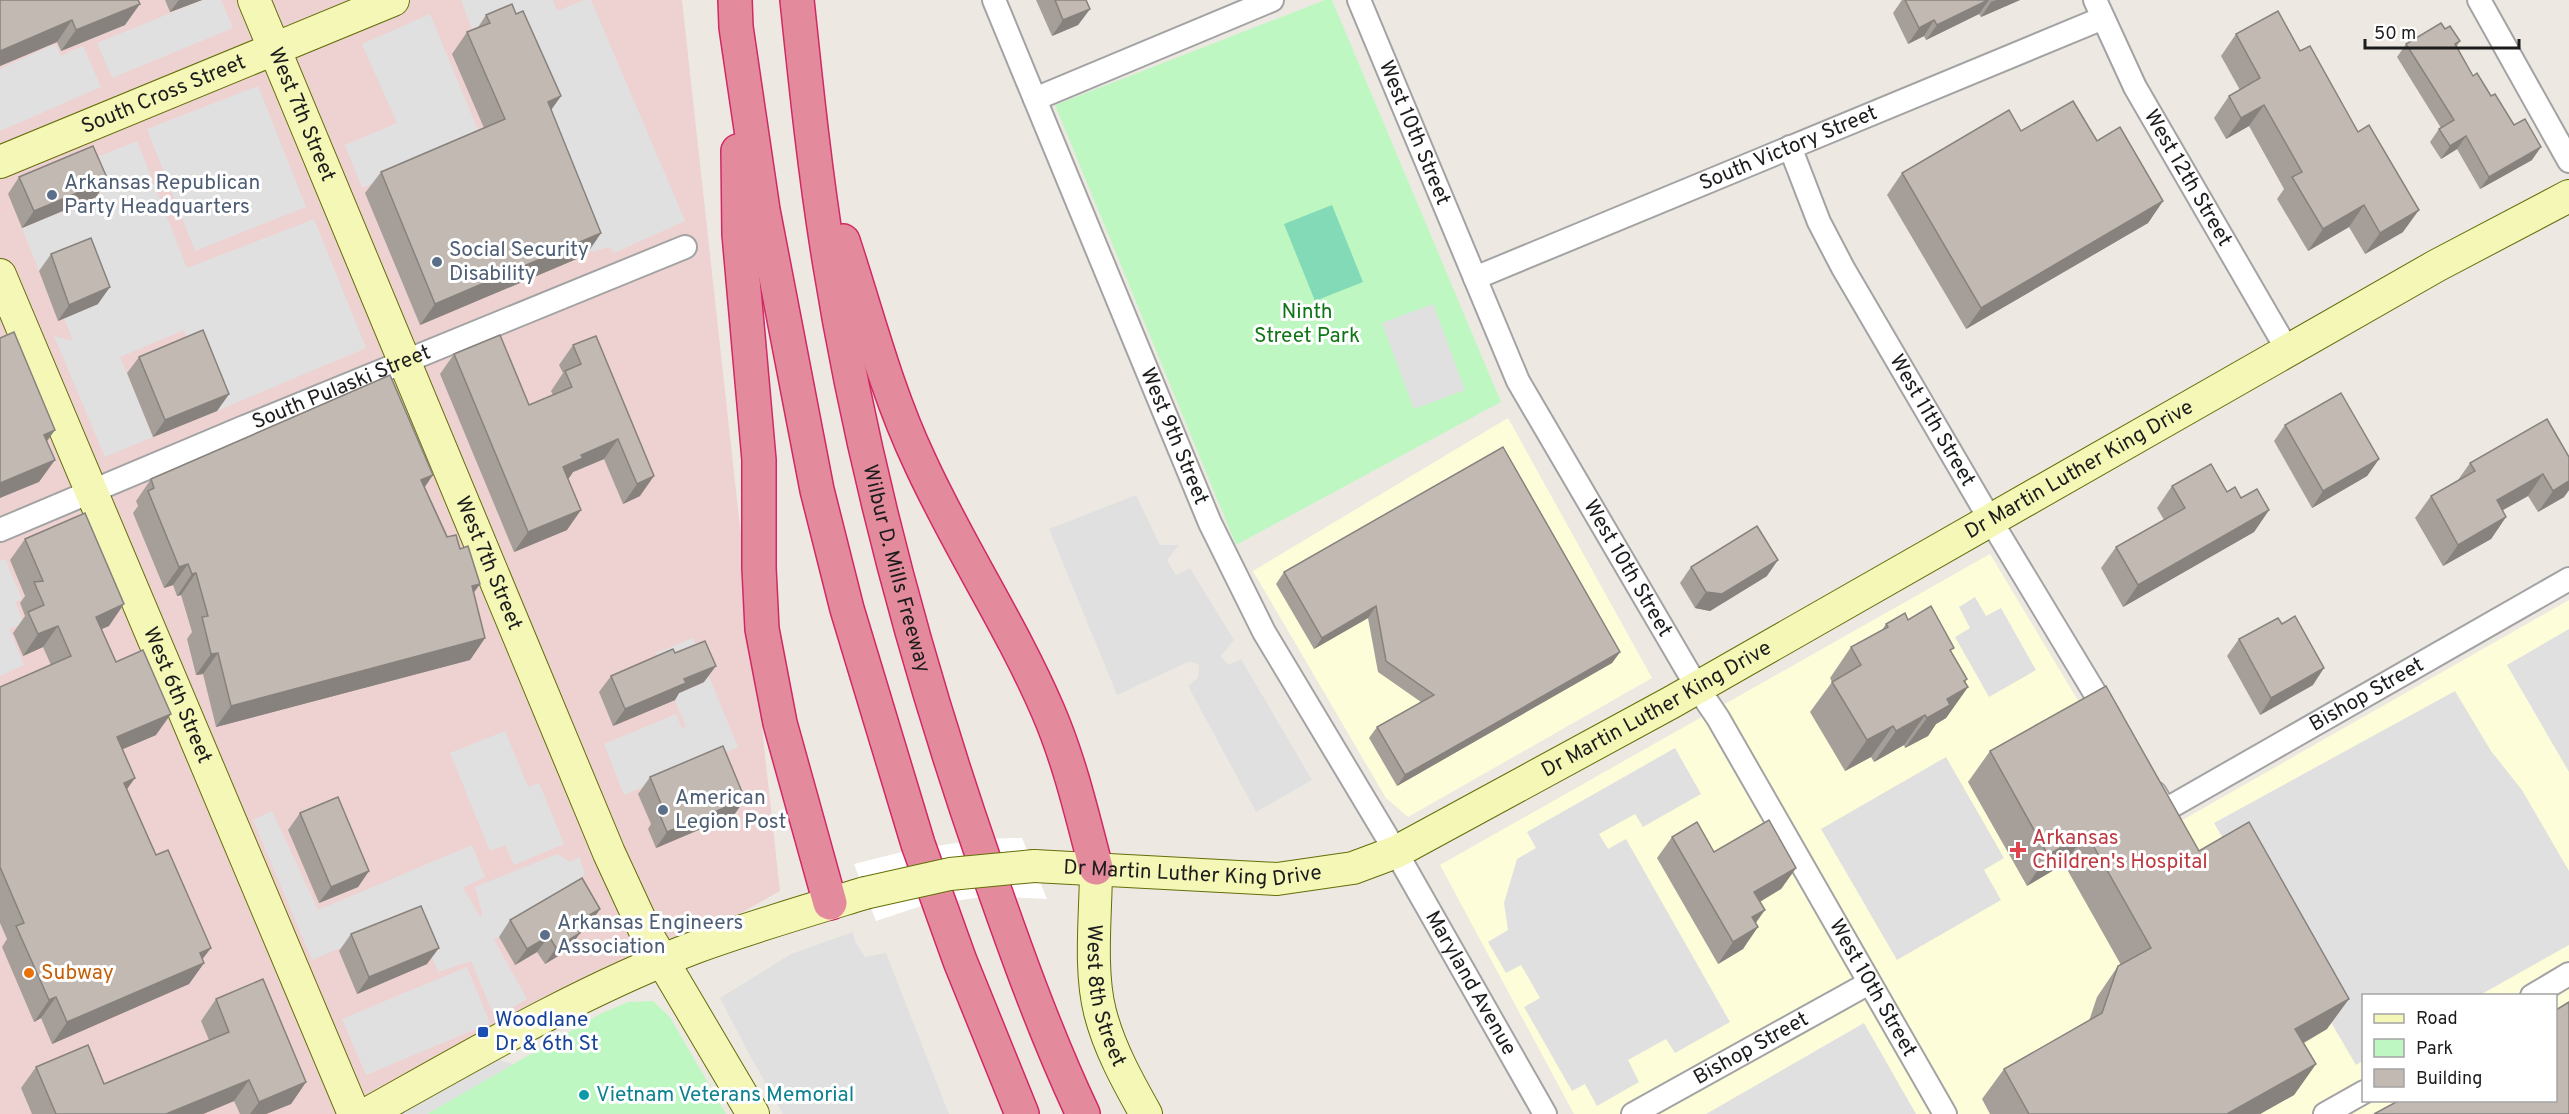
<svg xmlns="http://www.w3.org/2000/svg" width="2569" height="1114" font-family="Overpass,sans-serif">
<style>
.commercial{fill:#eed2d1}
.education{fill:#fefdda;fill-rule:evenodd}
.park{fill:#bff7c3}
.pitch{fill:#82dab7}
.parking{fill:#e0e0e0}
.pier{fill:#fff}
.lines{fill:none;stroke-linecap:round;stroke-linejoin:round}
.street-casing{stroke:#a3a3a3;stroke-width:26}
.secondary-casing{stroke:#646e08;stroke-width:34}
.highway-casing{stroke:#d12965;stroke-width:36}
.street{stroke:#fff;stroke-width:22}
.secondary{stroke:#f4f7b6;stroke-width:32}
.highway{stroke:#e38b9d;stroke-width:33}
.secondary-bridge-casing{stroke:#646e08;stroke-width:34;stroke-linecap:butt}
.secondary-bridge{stroke:#f4f7b6;stroke-width:32}
.wall{fill:#a69f99}
.shaded-wall{fill:#87827d}
.building{fill:#c1b9b2;stroke:#87827d;stroke-width:1.5}
.service-dot{fill:#5c6f8a;stroke:#fff;stroke-width:2}
.health-dot{fill:#e0444e;stroke:#fff;stroke-width:2}
.food-dot{fill:#e8710a;stroke:#fff;stroke-width:2}
.transit-dot{fill:#1a4fb4;stroke:#fff;stroke-width:2}
.culture-dot{fill:#0f9aa8;stroke:#fff;stroke-width:2}
.labels{text-anchor:middle;dominant-baseline:central;stroke-width:6;stroke-linejoin:round;paint-order:stroke}
.street-label{font-size:21px;fill:#1c1c1c;stroke:#fff}
.service-label{font-size:21px;fill:#4e5e75;stroke:#fff;text-anchor:start}
.park-label{font-size:21px;fill:#0f7516;stroke:#fff}
.health-label{font-size:21px;fill:#be3a42;stroke:#fff;text-anchor:start}
.food-label{font-size:21px;fill:#c56008;stroke:#fff;text-anchor:start}
.transit-label{font-size:21px;fill:#164399;stroke:#fff;text-anchor:start}
.culture-label{font-size:21px;fill:#0d838f;stroke:#fff;text-anchor:start}
</style>
<rect width="100%" height="100%" fill="#ede9e2"/>
<path class="commercial" d="M0,0H682L780,891L388,1114H0Z"/>
<g class="education">
<path d="M1508,418L1652,678L1408,817L1386,798L1253,571Z"/>
<path d="M1990,554L2158,834L2569,600V1114H1574L1440,865ZM2364,996H2556V1100H2364Z"/>
</g>
<g class="park">
<path d="M1325,0H1332L1501,402L1236,545L1055,105Z"/>
<path d="M653,1001L670,1017L726,1114H427L600,1014L628,1002Z"/>
</g>
<path class="pitch" d="M1332,205L1363,282L1315,301L1284,224Z"/>
<g class="parking">
<path d="M203,0H221L233,28L112,78L97,43Z"/>
<path d="M461,0H553L557,11L584,0H591L685,221L614,253L610,247L591,252L538,136L495,18L472,29Z"/>
<path d="M430,14L481,137L362,188L345,145L397,123L362,44Z"/>
<path d="M55,44L61,56L83,46L101,87L0,131V69Z"/>
<path d="M258,86L306,207L195,251L147,129Z"/>
<path d="M137,141L187,268L314,219L366,348L217,411L184,330L120,357L153,437L105,457L54,336L73,341L64,318L99,304L79,255L39,271L22,228L100,197L87,161Z"/>
<path d="M1433,304L1465,390L1414,409L1382,323Z"/>
<path d="M1136,495L1160,545H1179L1167,560L1176,575L1190,568L1234,640L1221,656L1228,665L1241,659L1312,780L1256,812L1188,686L1198,678L1199,665L1190,661L1117,695L1049,529Z"/>
<path d="M5,559L22,599L15,602L24,623L9,629L24,665L0,676V561Z"/>
<path d="M1975,597L1986,616L2001,608L2036,670L1989,697L1955,637L1970,628L1959,607Z"/>
<path d="M2569,629V772L2507,665Z"/>
<path d="M693,638L738,747L624,795L604,744L676,714L682,728L686,727L673,696L704,683L663,670L656,653Z"/>
<path d="M2455,691L2491,751L2522,790L2569,871V945L2480,995L2364,996L2363,1061L2356,1065L2214,823Z"/>
<path d="M505,731L528,787L539,783L564,844L514,865L505,845L490,851L450,753Z"/>
<path d="M1675,748L1701,794L1643,827L1635,814L1599,834L1608,849L1626,839L1730,1022L1675,1053L1666,1039L1628,1060L1639,1082L1597,1106L1585,1084L1572,1091L1524,1007L1540,998L1521,965L1506,973L1488,942L1508,930L1504,903L1517,859L1536,848L1527,832Z"/>
<path d="M1946,757L2004,858L1984,870L2001,900L1897,960L1821,829Z"/>
<path d="M272,811L318,910L472,845L485,877L463,888L481,918L482,912L475,887L557,854L570,862L579,857L585,874L576,882L579,890L494,940L527,999L508,1010L492,1011L471,961L438,972L416,916L312,960L253,820Z"/>
<path d="M853,932L855,941L865,957L886,953L949,1114H783L749,1054L720,998L791,954Z"/>
<path d="M467,967L490,1023L366,1075L342,1019Z"/>
<path d="M1864,1023L1916,1114H1706Z"/>
<path d="M492,1058L513,1064L427,1114H393Z"/>
</g>
<path class="pier" d="M1022,838L1047,899L1002,897L975,898L921,906L876,921L854,864L914,849L985,839Z"/>
<g class="lines">
<g class="street-casing">
<g id="street">
<path id="s1" d="M994,0L1210,523L1264,632L1396,852L1545,1114"/>
<path id="s2" d="M1359,0L1518,381L1697,687L1718,718L1945,1114"/>
<path id="s3" d="M2095,0L2135,87L2288,351"/>
<path d="M2479,0L2569,161"/>
<path d="M1035,99L1272,0"/>
<path id="s4" d="M1790,147L1819,222L1843,268L1991,521L2110,718"/>
<path id="s5" d="M1475,278L2103,18"/>
<path id="s6" d="M0,530L242,428L685,247"/>
<path id="s7" d="M2155,793L2165,810L2569,579"/>
<path d="M2532,996L2569,974"/>
<path id="s8" d="M1633,1114L1869,983"/>
<path d="M2325,1114L2364,1092"/>
</g>
</g>
<g class="secondary-casing">
<g id="secondary">
<path id="s9" d="M254,0L609,853L646,933L753,1114"/>
<path id="s10" d="M0,162L393,0"/>
<path id="s11" d="M0,275L354,1114"/>
<path id="s12" d="M1034,866L1277,879L1353,868L1396,852L1672,702L2436,266L2569,196"/>
<path id="s13" d="M1096,868C1096,913 1089,969 1100,1012C1109,1048 1128,1082 1146,1114"/>
<path d="M367,1114C474,1054 581,991 696,947C751,927 809,910 865,893"/>
</g>
</g>
<g class="highway-casing">
<g id="highway">
<path d="M735,0L736,27L763,210L817,490L847,609L918,844L960,961L1022,1114"/>
<path id="s14" d="M797,0C806,86 815,173 829,259C862,464 916,664 984,860C1014,946 1044,1031 1083,1114"/>
<path d="M738,151L739,234L759,460V568L762,629L780,723L830,903"/>
<path d="M843,241C867,314 886,390 919,460C958,546 1011,625 1048,711C1070,762 1082,815 1096,868"/>
</g>
</g>
<use href="#street" class="street"/>
<use href="#secondary" class="secondary"/>
<use href="#highway" class="highway"/>
<g class="secondary-bridge-casing">
<path id="secondary-bridge" d="M865,893L950,874L1034,866"/>
</g>
<use href="#secondary-bridge" class="secondary-bridge"/>
</g>
<g class="wall">
<path d="M0,0L125,25L61,51L57,42L0,66Z"/>
<path d="M165,0H202L170,12Z"/>
<path d="M1036,0H1086L1090,9L1078,25L1052,36Z"/>
<path d="M1902,0H2020L1981,17L1979,14L1926,40L1924,36L1908,44L1893,13Z"/>
<path d="M516,14L561,96L551,110L601,233L586,255L420,325L365,193L381,172L484,128L452,54L467,32L477,29L486,15Z"/>
<path d="M2236,34L2300,51L2403,232L2365,254L2349,227L2308,251L2277,199L2284,189L2249,126L2226,139L2214,118L2229,96L2240,90L2221,56Z"/>
<path d="M2460,41L2457,46L2473,76L2532,160L2480,189L2457,149L2441,159L2430,142L2439,129L2441,128L2397,57L2406,44Z"/>
<path d="M2021,131L2097,141L2163,201L2148,223L1966,329L1887,195L1902,173Z"/>
<path d="M19,177L96,197L22,228L8,194Z"/>
<path d="M51,254L98,304L58,321L39,271Z"/>
<path d="M596,336L640,496L623,504L604,459L573,472L568,479L567,530L514,552L440,374L454,354L529,405L553,395L551,391L563,373L559,365L573,345Z"/>
<path d="M139,357L229,394L217,411L153,437L127,373Z"/>
<path d="M2285,425L2379,459L2367,476L2312,508L2274,441Z"/>
<path d="M2569,457V490L2564,497L2538,512L2528,496L2502,510L2506,517L2491,539L2443,566L2415,518L2431,496L2458,480L2470,463Z"/>
<path d="M151,479L425,487L474,593L485,638L470,660L216,727L203,674L196,675L187,639L192,632L181,595L177,596L173,585L164,588L133,513L138,506L136,501Z"/>
<path d="M2172,486L2227,492L2269,510L2254,532L2123,607L2101,568L2116,547L2164,520L2157,508Z"/>
<path d="M25,539L109,626L101,629L116,662L156,735L123,749L127,789L204,963L189,984L52,1044L41,1018L34,1022L2,947L7,939L0,923V687L51,665L43,647L23,656L13,633L25,616L20,603L25,596L10,560Z"/>
<path d="M1691,567L1767,576L1710,611L1695,608L1680,583Z"/>
<path d="M1284,572L1620,652L1612,663L1397,786L1369,738L1377,727L1421,702L1378,672L1368,618L1314,649L1276,584Z"/>
<path d="M1908,620L1951,651L1968,687L1946,718L1936,724L1928,736L1905,748L1904,745L1874,762L1871,757L1845,771L1810,712L1832,682L1830,678L1851,647L1882,630L1886,624Z"/>
<path d="M2239,639L2313,685L2260,715L2227,656Z"/>
<path d="M675,653L704,682L679,693L675,700L613,726L599,692L611,676Z"/>
<path d="M1990,751L2199,851L2327,1029L2304,1043L2316,1064L2294,1095L2260,1114H1990L1982,1099L2004,1069L2089,1021L2097,997L2118,966L2121,965L2064,864L2027,886L1968,782Z"/>
<path d="M650,777L745,799L734,815L656,848L648,829L651,824L638,794Z"/>
<path d="M300,813L369,871L358,887L319,903L288,830Z"/>
<path d="M1672,837L1714,852L1796,868L1781,889L1760,902L1756,923L1743,949L1718,964L1657,858Z"/>
<path d="M600,909L589,925L579,931L580,933L568,950L545,964L537,952L515,965L499,937L510,920Z"/>
<path d="M351,934L427,964L357,994L339,951Z"/>
<path d="M216,999L306,1082L291,1104L266,1114H240L234,1101L203,1114H32L21,1088L36,1067L104,1084L209,1040L201,1021Z"/>
</g>
<g class="shaded-wall">
<path d="M179,0H202L170,12Z"/>
<path d="M1988,0H1989L1979,14L1926,40L1937,25Z"/>
<path d="M1996,0H2020L1981,17L1991,2Z"/>
<path d="M140,4L125,25L61,51L76,30Z"/>
<path d="M1090,9L1078,25L1052,36L1063,20Z"/>
<path d="M72,20L57,42L0,66V51Z"/>
<path d="M1934,20L1924,36L1908,44L1919,28Z"/>
<path d="M561,96L546,117L548,102Z"/>
<path d="M2264,105L2249,126L2226,139L2241,118Z"/>
<path d="M2466,136L2457,149L2441,159L2450,146Z"/>
<path d="M2541,147L2532,160L2480,189L2489,177Z"/>
<path d="M108,180L96,197L22,228L34,211Z"/>
<path d="M2163,201L2148,223L1966,329L1981,308Z"/>
<path d="M2364,205L2349,227L2308,251L2323,229Z"/>
<path d="M2419,210L2403,232L2365,254L2380,233Z"/>
<path d="M601,233L586,255L420,325L435,304Z"/>
<path d="M110,287L98,304L58,321L69,305Z"/>
<path d="M229,394L217,411L153,437L165,420Z"/>
<path d="M55,430L40,451L44,435Z"/>
<path d="M618,439L604,459L573,472L569,478L549,487L563,467L581,455Z"/>
<path d="M2379,459L2367,476L2312,508L2323,491Z"/>
<path d="M55,460L39,482L0,498V483Z"/>
<path d="M2543,474L2528,496L2482,522L2497,500Z"/>
<path d="M433,475L418,497L421,480Z"/>
<path d="M654,476L640,496L623,504L637,484Z"/>
<path d="M2569,481V490L2564,497L2538,512L2553,491Z"/>
<path d="M581,510L567,530L514,552L528,532Z"/>
<path d="M2269,510L2254,532L2123,607L2138,585Z"/>
<path d="M2506,517L2491,539L2443,566L2458,545Z"/>
<path d="M1778,560L1767,576L1710,611L1695,608L1706,592Z"/>
<path d="M188,564L173,585L164,588L179,567Z"/>
<path d="M196,573L181,595L177,596L192,574Z"/>
<path d="M480,584L465,605L472,586Z"/>
<path d="M124,604L109,626L81,638L96,617Z"/>
<path d="M1376,606L1368,618L1314,649L1322,638Z"/>
<path d="M58,626L43,647L23,656L38,634Z"/>
<path d="M485,638L470,660L216,727L231,706Z"/>
<path d="M1620,652L1612,663L1397,786L1405,775Z"/>
<path d="M218,653L203,674L196,675L211,654Z"/>
<path d="M716,666L704,682L679,693L675,700L613,726L625,709L684,679Z"/>
<path d="M2324,668L2313,685L2260,715L2271,698Z"/>
<path d="M1967,679L1957,694L1968,687L1946,718L1936,724L1928,736L1905,748L1927,718Z"/>
<path d="M171,714L156,735L102,758L117,737Z"/>
<path d="M1925,715L1904,745L1874,762L1896,731Z"/>
<path d="M1893,726L1871,757L1845,771L1867,740Z"/>
<path d="M135,778L120,799L124,783Z"/>
<path d="M745,799L734,815L656,848L667,832Z"/>
<path d="M2086,833L2064,864L2027,886L2048,855Z"/>
<path d="M1796,868L1781,889L1739,914L1754,892Z"/>
<path d="M369,871L358,887L319,903L331,887Z"/>
<path d="M600,909L589,925L563,940L574,924Z"/>
<path d="M1765,910L1750,931L1752,917Z"/>
<path d="M1758,927L1743,949L1718,964L1733,942Z"/>
<path d="M580,933L568,950L545,964L556,948Z"/>
<path d="M549,936L537,952L515,965L527,949Z"/>
<path d="M211,948L198,965L204,963L189,984L52,1044L67,1022Z"/>
<path d="M439,948L427,964L357,994L369,977Z"/>
<path d="M56,997L41,1018L34,1022L49,1000Z"/>
<path d="M2349,999L2327,1029L2274,1059L2295,1029Z"/>
<path d="M2316,1064L2294,1095L2260,1114H2227Z"/>
<path d="M249,1080L234,1101L203,1114H166Z"/>
<path d="M306,1082L291,1104L266,1114H250L259,1102Z"/>
</g>
<g class="building">
<path d="M0,0H138L140,4L76,30L72,20L0,51Z"/>
<path d="M1055,0H1086L1090,9L1063,20Z"/>
<path d="M1905,0H1988L1937,25L1934,20L1919,28Z"/>
<path d="M512,4L516,14L523,11L561,96L548,102L601,233L435,304L381,172L505,119L467,32L490,23L486,15Z"/>
<path d="M2278,11L2300,51L2310,46L2358,132L2369,125L2419,210L2380,233L2364,205L2323,229L2292,177L2302,172L2264,105L2241,118L2229,96L2260,78L2236,34Z"/>
<path d="M2441,23L2445,29L2450,26L2460,41L2455,44L2473,76L2477,73L2491,96L2495,94L2514,125L2525,119L2541,147L2489,177L2466,136L2450,146L2439,129L2454,120L2406,44Z"/>
<path d="M2073,101L2097,141L2120,127L2163,201L1981,308L1902,173L2009,110L2021,131Z"/>
<path d="M93,146L108,180L34,211L19,177Z"/>
<path d="M91,238L110,287L69,305L51,254Z"/>
<path d="M203,330L229,394L165,420L139,357Z"/>
<path d="M14,332L55,430L44,435L55,460L0,483V338Z"/>
<path d="M500,335L529,405L572,387L565,371L581,364L573,345L596,336L654,476L637,484L618,439L581,455L583,458L563,467L581,510L528,532L454,354Z"/>
<path d="M390,375L433,475L421,480L447,537L456,535L460,549L468,546L480,584L472,586L485,638L231,706L218,653L211,654L202,617L208,616L196,573L192,574L188,564L179,567L148,491L154,488L151,479Z"/>
<path d="M2341,393L2379,459L2323,491L2285,425Z"/>
<path d="M2547,419L2569,457V481L2553,491L2543,474L2497,500L2506,517L2458,545L2431,496L2475,471L2470,463Z"/>
<path d="M1503,447L1620,652L1405,775L1377,727L1434,695L1386,661L1376,606L1322,638L1284,572Z"/>
<path d="M2211,464L2227,492L2235,487L2241,498L2257,489L2269,510L2138,585L2116,547L2185,508L2172,486Z"/>
<path d="M85,513L124,604L96,617L116,662L143,650L171,714L117,737L135,778L124,783L156,855L168,850L211,948L200,953L204,963L67,1022L56,997L49,1000L16,926L24,923L0,867V687L71,656L58,626L38,634L28,612L44,605L34,582L43,581L25,539Z"/>
<path d="M1757,526L1778,560L1722,594L1706,592L1691,567Z"/>
<path d="M1931,606L1954,648L1950,650L1967,679L1964,681L1968,687L1947,699L1950,705L1927,718L1925,715L1896,731L1893,726L1867,740L1832,682L1861,665L1851,647L1888,627L1886,624L1905,613L1908,620Z"/>
<path d="M2295,616L2324,668L2271,698L2239,639L2278,618L2282,624Z"/>
<path d="M705,641L716,666L684,679L686,683L625,709L611,676L673,649L675,653Z"/>
<path d="M2106,686L2199,851L2249,822L2349,999L2295,1029L2316,1064L2227,1114H2029L2004,1069L2102,1013L2118,966L2151,948L2086,833L2048,855L1990,751Z"/>
<path d="M723,746L745,799L667,832L659,813L664,811L650,777Z"/>
<path d="M338,797L369,871L331,887L300,813Z"/>
<path d="M1769,820L1796,868L1754,892L1765,910L1752,917L1758,927L1733,942L1672,837L1697,822L1714,852Z"/>
<path d="M582,878L600,909L574,924L580,933L556,948L549,936L527,949L510,920Z"/>
<path d="M421,906L439,948L369,977L351,934Z"/>
<path d="M263,979L306,1082L259,1102L249,1080L166,1114H56L36,1067L88,1045L104,1084L229,1032L216,999Z"/>
<path d="M2569,1002V1114H2374L2398,1101H2556V1010Z"/>
</g>
<g class="service-dot">
<circle cx="52" cy="195" r="6"/>
<circle cx="437" cy="262" r="6"/>
<circle cx="663" cy="810" r="6"/>
<circle cx="545" cy="935" r="6"/>
</g>
<path class="health-dot" d="M2015 841h6v6h6v6h-6v6h-6v-6h-6v-6h6z"/>
<circle class="food-dot" cx="29" cy="973" r="6"/>
<rect class="transit-dot" x="477" y="1026" width="12" height="12" rx="3"/>
<circle class="culture-dot" cx="584" cy="1095" r="6"/>
<g class="labels">
<g class="street-label">
<text stroke="none"><textPath href="#s10" startOffset="177">South Cross Street</textPath></text>
<text stroke="none"><textPath href="#s9" startOffset="124">West 7th Street</textPath></text>
<text stroke="none"><textPath href="#s2" startOffset="144">West 10th Street</textPath></text>
<text stroke="none"><textPath href="#s5" startOffset="339">South Victory Street</textPath></text>
<text stroke="none"><textPath href="#s3" startOffset="201">West 12th Street</textPath></text>
<text stroke="none"><textPath href="#s6" startOffset="370">South Pulaski Street</textPath></text>
<text stroke="none"><textPath href="#s4" startOffset="309">West 11th Street</textPath></text>
<text stroke="none"><textPath href="#s1" startOffset="472">West 9th Street</textPath></text>
<text stroke="none"><textPath href="#s12" startOffset="1149">Dr Martin Luther King Drive</textPath></text>
<text stroke="none"><textPath href="#s9" startOffset="610">West 7th Street</textPath></text>
<text stroke="none"><textPath href="#s14" startOffset="578">Wilbur D. Mills Freeway</textPath></text>
<text stroke="none"><textPath href="#s2" startOffset="630">West 10th Street</textPath></text>
<text stroke="none"><textPath href="#s11" startOffset="456">West 6th Street</textPath></text>
<text stroke="none"><textPath href="#s7" startOffset="252">Bishop Street</textPath></text>
<text stroke="none"><textPath href="#s12" startOffset="663">Dr Martin Luther King Drive</textPath></text>
<text stroke="none"><textPath href="#s12" startOffset="159">Dr Martin Luther King Drive</textPath></text>
<text stroke="none"><textPath href="#s1" startOffset="1095">Maryland Avenue</textPath></text>
<text stroke="none"><textPath href="#s2" startOffset="1116">West 10th Street</textPath></text>
<text stroke="none"><textPath href="#s13" startOffset="129">West 8th Street</textPath></text>
<text stroke="none"><textPath href="#s8" startOffset="135">Bishop Street</textPath></text>
</g>
<g class="service-label">
<text x="64" y="183">Arkansas Republican<tspan x="64" dy="24">Party Headquarters</tspan></text>
<text x="449" y="250">Social Security<tspan x="449" dy="24">Disability</tspan></text>
<text x="675" y="798">American<tspan x="675" dy="24">Legion Post</tspan></text>
<text x="557" y="923">Arkansas Engineers<tspan x="557" dy="24">Association</tspan></text>
</g>
<g class="park-label">
<text x="1307" y="312">Ninth<tspan x="1307" dy="24">Street Park</tspan></text>
</g>
<g class="health-label">
<text x="2032" y="838">Arkansas<tspan x="2032" dy="24">Children's Hospital</tspan></text>
</g>
<g class="food-label">
<text x="41" y="973">Subway</text>
</g>
<g class="transit-label">
<text x="495" y="1020">Woodlane<tspan x="495" dy="24">Dr &amp; 6th St</tspan></text>
</g>
<g class="culture-label">
<text x="596" y="1095">Vietnam Veterans Memorial</text>
</g>
</g>
<rect x="2362" y="994" width="195" height="108" fill="#ffffff" stroke="#a4a4a4" stroke-width="1.5"/>
<rect x="2374" y="1014" width="30" height="9" fill="#f4f7b6" stroke="#a4a4a4" stroke-width="1.5"/>
<text x="2416" y="1024" font-size="18" fill="#1c1c1c">Road</text>
<rect x="2374" y="1039" width="30" height="18" fill="#bff7c3" stroke="#a4a4a4" stroke-width="1.5"/>
<text x="2416" y="1054" font-size="18" fill="#1c1c1c">Park</text>
<rect x="2374" y="1069" width="30" height="18" fill="#c1b9b2" stroke="#a4a4a4" stroke-width="1.5"/>
<text x="2416" y="1084" font-size="18" fill="#1c1c1c">Building</text>
<path d="M2365 39v9h154v-9" fill="none" stroke="#1c1c1c" stroke-width="3"/>
<text x="2374" y="39" font-size="18" fill="#1c1c1c" stroke="#ffffff" stroke-width="4.5" paint-order="stroke">50 m</text>
</svg>
